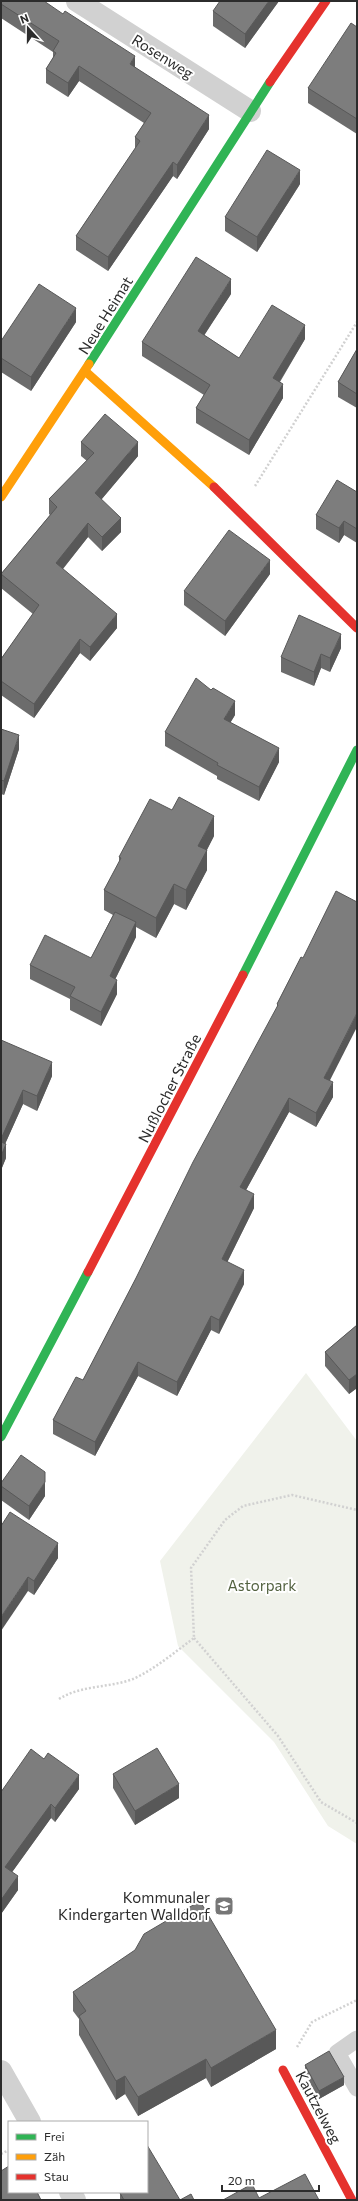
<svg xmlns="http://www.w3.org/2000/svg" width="358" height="2201" font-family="Commissioner,sans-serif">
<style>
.green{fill:#f0f2eb}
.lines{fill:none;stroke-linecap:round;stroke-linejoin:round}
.path{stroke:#d1d1d1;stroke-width:2.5;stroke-dasharray:2 2;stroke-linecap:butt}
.lane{stroke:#d1d1d1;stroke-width:17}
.street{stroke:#d1d1d1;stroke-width:22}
.fast{stroke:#30b455;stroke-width:9}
.slow{stroke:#ff9f0a;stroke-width:9}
.jam{stroke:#e5322d;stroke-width:9}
.wall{fill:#6c6c6c}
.shaded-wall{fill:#585858}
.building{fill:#7d7d7d;stroke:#585858}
.labels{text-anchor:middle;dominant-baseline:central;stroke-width:4;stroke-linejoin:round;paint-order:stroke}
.street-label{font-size:15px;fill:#2c2c2c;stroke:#fff}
.park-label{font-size:15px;fill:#536240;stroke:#fff}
.poi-label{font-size:15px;fill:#2c2c2c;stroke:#fff;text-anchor:end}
</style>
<rect width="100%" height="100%" fill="#fff"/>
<path class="green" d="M306,1373L357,1441V1844L328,1826L274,1742L178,1646L160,1561Z"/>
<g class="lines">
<g class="path">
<path d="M255,486L357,322"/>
<path d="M194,1638L278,1736L321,1802L357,1823"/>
<path d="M59,1699C81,1685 109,1688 133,1679C155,1669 175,1652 194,1638L191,1568L225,1520L243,1506L292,1495L357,1510"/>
<path d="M297,2047L312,2022L357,2000"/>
<path d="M1,2154L9,2150"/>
</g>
<path class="lane" d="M357,2039L337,2053L357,2088"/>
<g class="street">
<path d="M77,1L250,111"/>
<path d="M1,2071L30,2122"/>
<path d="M70,2192L75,2200"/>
</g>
<g class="fast">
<path d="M89,364L270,82"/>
<path d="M243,975L357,750"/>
<path d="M1,1437L88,1272"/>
</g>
<g class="slow">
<path d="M85,371L214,487"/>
<path d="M1,497L89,364"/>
</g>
<g class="jam">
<path d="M270,82L326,1"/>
<path d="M214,487L357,628"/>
<path d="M88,1272L243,975"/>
<path d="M283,2070L352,2200"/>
</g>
</g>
<g class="wall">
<path d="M1,1L135,67L209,129L177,179L173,176L108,271L76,250V236L135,149V137L144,123L79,81L68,97L46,83V69L53,58V52L1,18Z"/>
<path d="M279,1L245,48L213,26V11Z"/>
<path d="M357,27V134L308,103V88Z"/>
<path d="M300,184L257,252L225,231V217Z"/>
<path d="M231,294L204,335L239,358L305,339L280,382L283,398L249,455L196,423V408L204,395L142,356V342Z"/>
<path d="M76,322L31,391L1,372V341Z"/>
<path d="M357,349V408L338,397V382Z"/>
<path d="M81,442L138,456L101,500L121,532L102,551L88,537L63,569L117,628L90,661L80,653L34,718L1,695V659L33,614L1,588V574L50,515L49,514V499L87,461L81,456Z"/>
<path d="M357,492V543L344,535L339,543L316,529V515Z"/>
<path d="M270,574L225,636L184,605V591Z"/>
<path d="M341,648L330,672L321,668L314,686L281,672V657Z"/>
<path d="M235,715L230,723L279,762L259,801L217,779V776L165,746V732Z"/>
<path d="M1,729L19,749L4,795L1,794Z"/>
<path d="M214,836L207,850V870L186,910L174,904L156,938L136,927V937L115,979L117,994L101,1026L70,1010V999L30,979V965L91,958L113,915L104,910V890L119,863V857Z"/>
<path d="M301,957L333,1097L316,1127L289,1112L246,1190L254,1208L227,1262L244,1284L219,1334L211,1330L177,1396L138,1376L95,1456L53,1434V1420L83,1380L277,1008V1004Z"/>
<path d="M1,1040L52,1076L37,1111L23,1104L5,1144L6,1158L1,1170Z"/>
<path d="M357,1325V1388L349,1394L325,1366V1352Z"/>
<path d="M1,1483L45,1496L29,1520L1,1500Z"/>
<path d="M1,1526L58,1558L34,1595L28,1591Z"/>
<path d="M113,1774L179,1798L135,1825L113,1788Z"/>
<path d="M79,1789L55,1822L51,1818L12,1872L18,1890L1,1914V1792Z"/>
<path d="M73,1992L276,2049L211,2087L206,2078L138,2116L125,2094L116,2100L79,2035V2019L73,2011Z"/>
<path d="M305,2065L344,2085L319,2099L305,2074Z"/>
<path d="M120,2193L180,2200H120Z"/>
</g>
<g class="shaded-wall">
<path d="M269,1H279L245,48V34Z"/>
<path d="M135,56V70L130,64Z"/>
<path d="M79,66V81L68,97V83Z"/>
<path d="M209,115V129L177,179V165Z"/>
<path d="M173,162V176L108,271V257Z"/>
<path d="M300,170V184L257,252V237Z"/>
<path d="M231,279V294L198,345V331Z"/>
<path d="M76,308V322L31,391V377Z"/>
<path d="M305,325V339L273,392V378Z"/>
<path d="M283,384V398L249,455V440Z"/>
<path d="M138,442V456L95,507V493Z"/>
<path d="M121,518V532L102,551V537Z"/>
<path d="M344,521V535L339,543V528Z"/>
<path d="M88,523V537L56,577V563Z"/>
<path d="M270,560V574L225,636V621Z"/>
<path d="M117,614V628L90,661V647Z"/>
<path d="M341,634V648L330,672V658Z"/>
<path d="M80,639V653L34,718V704Z"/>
<path d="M321,654V668L314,686V672Z"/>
<path d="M235,701V715L224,733V719Z"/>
<path d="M19,735V749L4,795V781Z"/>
<path d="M279,748V762L259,801V787Z"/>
<path d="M214,816V836L198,866V846Z"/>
<path d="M207,850V870L186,910V890Z"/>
<path d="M174,884V904L156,938V918Z"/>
<path d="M136,922V937L110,990V976Z"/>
<path d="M117,980V994L101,1026V1012Z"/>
<path d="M357,1013V1027L324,1092V1078Z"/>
<path d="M52,1062V1076L37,1111V1096Z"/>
<path d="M333,1082V1097L316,1127V1113Z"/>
<path d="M23,1090V1104L1,1153V1139Z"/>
<path d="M289,1098V1112L240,1201V1187Z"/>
<path d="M6,1144V1158L1,1170V1156Z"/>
<path d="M254,1194V1208L222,1273V1259Z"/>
<path d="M244,1270V1284L219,1334V1320Z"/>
<path d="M211,1316V1330L177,1396V1382Z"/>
<path d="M138,1362V1376L95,1456V1442Z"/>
<path d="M357,1374V1388L349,1394V1380Z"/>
<path d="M45,1482V1496L29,1520V1506Z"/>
<path d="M58,1543V1558L34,1595V1581Z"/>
<path d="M28,1577V1591L1,1631V1617Z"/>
<path d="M79,1775V1789L55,1822V1808Z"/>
<path d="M179,1784V1798L135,1825V1811Z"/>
<path d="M51,1804V1818L5,1882V1867Z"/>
<path d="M18,1876V1890L1,1914V1900Z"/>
<path d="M276,2030V2049L211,2087V2068Z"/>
<path d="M206,2059V2078L138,2116V2097Z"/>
<path d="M125,2076V2094L116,2100V2081Z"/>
<path d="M344,2077V2085L319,2099V2091Z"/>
</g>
<g class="building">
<path d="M1,1H44L63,14L65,11L135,56L130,64L209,115L177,165L173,162L108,257L76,236L140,141L135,137L151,113L79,66L68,83L46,69L56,53L53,51L59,41L1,4Z"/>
<path d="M220,1H269L245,34L213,11Z"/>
<path d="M351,23L357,27V119L308,88Z"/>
<path d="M267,150L300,170L257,237L225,217Z"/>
<path d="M196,257L231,279L198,331L239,358L272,305L305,325L273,378L283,384L249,440L196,408L210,385L142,342Z"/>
<path d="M39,284L76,308L31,377L1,358V341Z"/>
<path d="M357,349V394L338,382Z"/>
<path d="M105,414L138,442L95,493L121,518L102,537L88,523L56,563L117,614L90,647L80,639L34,704L1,681V659L39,605L1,574L57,507L49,499L94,453L81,442Z"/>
<path d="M337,480L357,492V529L344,521L339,528L316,515Z"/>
<path d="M229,530L270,560L225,621L184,591Z"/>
<path d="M299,615L341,634L330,658L321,654L314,672L281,657Z"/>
<path d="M196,678L211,690L213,688L235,701L224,719L279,748L259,787L217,765L218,763L165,732Z"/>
<path d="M1,729L19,735L4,781L1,780Z"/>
<path d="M179,797L214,816L198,846L207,850L186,890L174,884L156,918L104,890L121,858L119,857L150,799L172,810Z"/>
<path d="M336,891L357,902V1013L324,1078L333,1082L316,1113L289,1098L240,1187L254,1194L222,1259L244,1270L219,1320L211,1316L177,1382L138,1362L95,1442L53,1420L76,1377L83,1380L136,1278L193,1162L278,1005L277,1004L301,957L303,958Z"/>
<path d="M115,912L136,922L110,976L117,980L101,1012L70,996L75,987L30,965L45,935L91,958Z"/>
<path d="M1,1040L52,1062L37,1096L23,1090L1,1139Z"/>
<path d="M1,1142L6,1144L1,1156Z"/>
<path d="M357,1325V1374L349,1380L325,1352Z"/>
<path d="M21,1455L45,1472V1482L29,1506L1,1486V1483Z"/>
<path d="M10,1512L58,1543L34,1581L28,1577L1,1617V1526Z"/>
<path d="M157,1748L179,1784L135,1811L113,1774Z"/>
<path d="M31,1749L44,1759L48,1753L79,1775L55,1808L51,1804L5,1867L18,1876L1,1900V1792Z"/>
<path d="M200,1901L276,2030L211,2068L206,2059L138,2097L125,2076L116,2081L79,2016L86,2011L73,1992L135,1950L144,1934Z"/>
<path d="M329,2051L344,2077L319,2091L305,2065Z"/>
<path d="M147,2145L180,2200H124L120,2193L121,2192H147Z"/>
<path d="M9,2166V2192H37L41,2200H1V2171Z"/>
<path d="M305,2174L319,2200H223L252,2184L259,2198Z"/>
<path d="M191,2194L194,2200H180Z"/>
</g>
<defs>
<g id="school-square" transform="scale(1)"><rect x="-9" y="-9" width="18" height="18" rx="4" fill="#767676" stroke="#fff"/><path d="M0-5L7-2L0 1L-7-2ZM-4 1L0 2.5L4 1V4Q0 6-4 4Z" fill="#fff"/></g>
</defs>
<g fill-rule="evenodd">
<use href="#school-square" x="224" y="1906"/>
</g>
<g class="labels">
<g class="street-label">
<text transform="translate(163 56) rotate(32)">Rosenweg</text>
<text transform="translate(105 315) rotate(-58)">Neue Heimat</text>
<text transform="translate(169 1088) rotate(-63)">Nußlocher Straße</text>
<text transform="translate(319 2107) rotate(62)">Kautzelweg</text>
</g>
<g class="park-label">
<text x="262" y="1585">Astorpark</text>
</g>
<g class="poi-label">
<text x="210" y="1897">Kommunaler<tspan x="210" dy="17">Kindergarten Walldorf</tspan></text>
</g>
</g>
<rect width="358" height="2201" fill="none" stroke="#2c2c2c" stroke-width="4"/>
<rect x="8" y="2121" width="140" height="72" fill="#ffffff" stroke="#ababab"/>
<rect x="16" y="2134" width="20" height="6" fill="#30b455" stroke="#ababab"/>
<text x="44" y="2141" font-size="12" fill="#2c2c2c">Frei</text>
<rect x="16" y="2154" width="20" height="6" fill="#ff9f0a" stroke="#ababab"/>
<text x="44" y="2161" font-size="12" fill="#2c2c2c">Zäh</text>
<rect x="16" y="2174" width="20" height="6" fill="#e5322d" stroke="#ababab"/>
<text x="44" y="2181" font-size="12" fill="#2c2c2c">Stau</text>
<g transform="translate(28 28) rotate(339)" stroke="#ffffff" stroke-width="3" paint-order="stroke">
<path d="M0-3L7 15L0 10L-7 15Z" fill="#2c2c2c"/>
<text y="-6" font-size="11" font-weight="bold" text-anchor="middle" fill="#2c2c2c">N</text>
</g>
<path d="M222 2185v6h97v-6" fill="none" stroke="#2c2c2c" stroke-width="2"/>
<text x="228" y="2185" font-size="12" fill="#2c2c2c" stroke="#ffffff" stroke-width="3" paint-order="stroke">20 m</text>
</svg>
